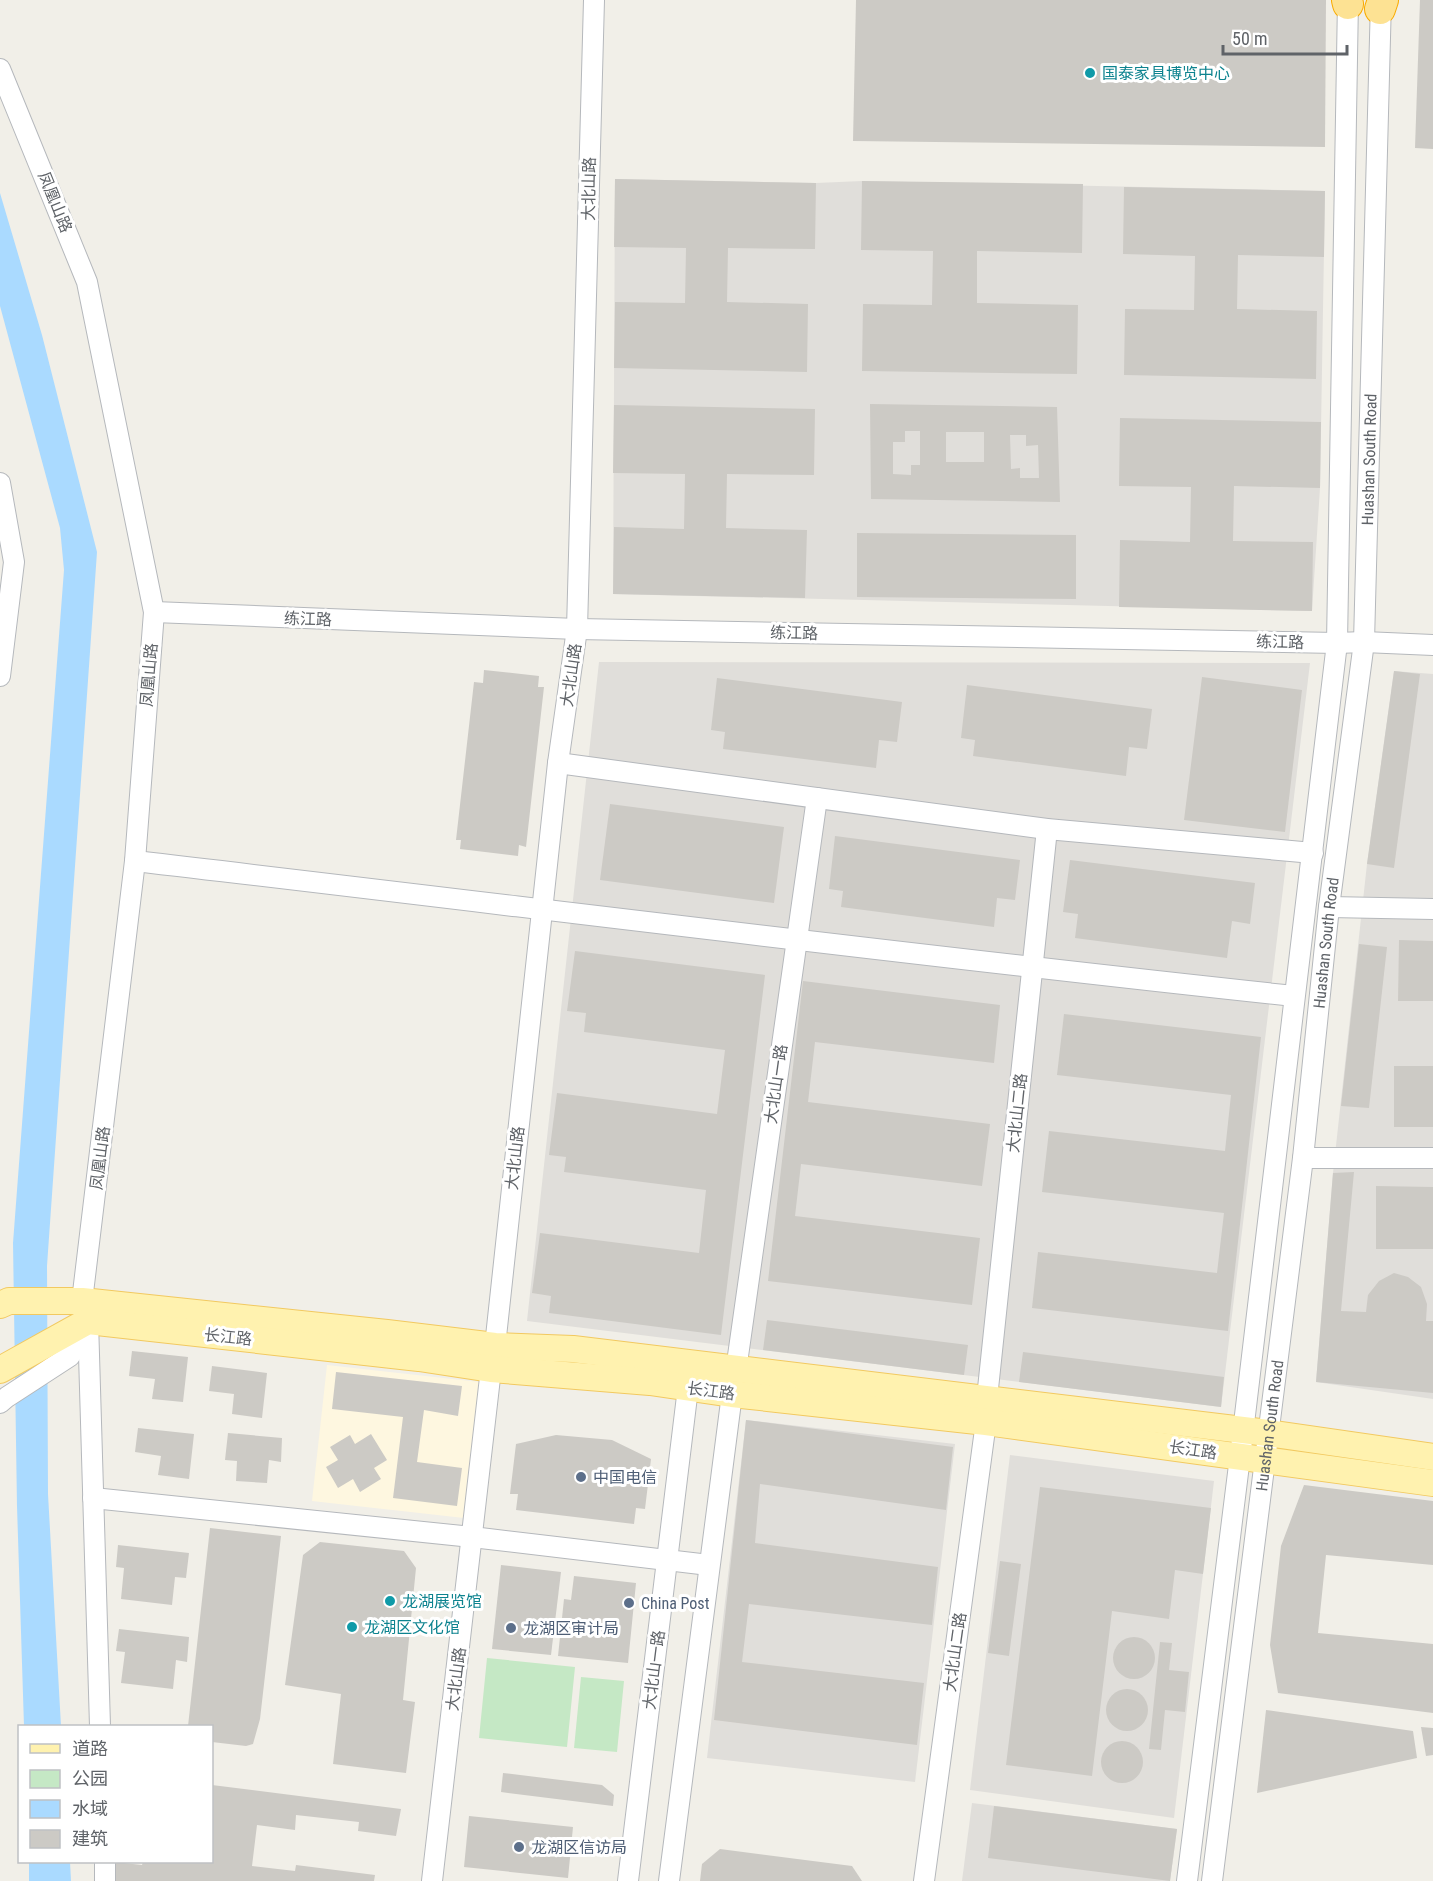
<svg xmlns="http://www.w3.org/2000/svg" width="1433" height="1881" font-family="'Roboto Condensed','Noto Sans SC',sans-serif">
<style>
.commercial{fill:#fef7e0}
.industrial{fill:#e0deda}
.green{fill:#c5e8c5}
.water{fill:#aadaff}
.building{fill:#cccac5;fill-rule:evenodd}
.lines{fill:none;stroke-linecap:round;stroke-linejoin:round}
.minor-casing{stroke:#b5b8bc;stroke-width:22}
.major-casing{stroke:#f2c960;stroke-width:28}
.highway-casing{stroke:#f9ab00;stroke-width:32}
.minor{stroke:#fff;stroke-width:20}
.major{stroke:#fff2af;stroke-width:26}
.highway{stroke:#fde293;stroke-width:30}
.culture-dot{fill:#0f9aa8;stroke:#fff;stroke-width:2}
.service-dot{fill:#5c6f8a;stroke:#fff;stroke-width:2}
.labels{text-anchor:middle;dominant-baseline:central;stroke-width:6;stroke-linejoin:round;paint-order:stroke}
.culture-label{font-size:16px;fill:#0d838f;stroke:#fff;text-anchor:start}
.street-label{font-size:16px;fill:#5f6368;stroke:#fff}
.service-label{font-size:16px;fill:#4e5e75;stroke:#fff;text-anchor:start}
</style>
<rect width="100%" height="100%" fill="#f1efe8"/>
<path class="commercial" d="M327,1365L479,1382L464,1518L312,1501Z"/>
<g class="industrial">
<path d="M615,179L816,183L862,181L1325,191L1320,488L1312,611L613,594Z"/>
<path d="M599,662L1310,663L1221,1407L527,1321Z"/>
<path d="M1394,671L1433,674V1399L1316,1382L1333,1173L1367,864Z"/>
<path d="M746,1420L955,1444L915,1782L707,1758Z"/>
<path d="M1010,1455L1214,1481L1174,1818L970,1790Z"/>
<path d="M972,1803L1177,1829L1170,1881H962Z"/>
</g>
<g class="green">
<path d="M487,1658L575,1667L567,1747L479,1738Z"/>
<path d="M581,1677L624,1681L617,1752L574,1748Z"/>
</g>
<g class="water">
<path d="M0,193L42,335L97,552L47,1266L48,1494L61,1726H24L17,1506L13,1243L64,570L60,528L0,306Z"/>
<path d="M29,1862H70L71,1881H29Z"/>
</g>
<g class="building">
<path d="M856,0H1326L1325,147L853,141Z"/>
<path d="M1420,0H1433V149L1415,148Z"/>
<path d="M615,179L816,183L815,249L728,248L727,302L808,304L807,372L614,368L615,302L685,303L686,248L614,247Z"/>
<path d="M862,181L1083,184L1082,253L977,251V303L1078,305L1077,374L862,371L863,304L932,305L933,251L861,250Z"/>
<path d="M1124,187L1325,191L1324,257L1238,255L1237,309L1317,311L1316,379L1124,375L1125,309L1194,310L1195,256L1123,254Z"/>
<path d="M870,404L1057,407L1060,502L871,499ZM905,431H920V465H911V475L893,474V442H905ZM946,432H984V462H946ZM1010,435H1026V446L1038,445L1039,478H1020V468L1011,469Z"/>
<path d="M614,405L815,409L814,475L727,474L726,528L807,530L805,598L613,594L614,527L684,529L685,474L613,473Z"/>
<path d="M1120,418L1321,422L1320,488L1234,486L1233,541L1313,542L1312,611L1119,607L1120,540L1190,542L1191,487L1119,486Z"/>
<path d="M857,533L1076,535V599L857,597Z"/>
<path d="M484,670L539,676L538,687H544L526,847L519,845L518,856L460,849L461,840H456L474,682L483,683Z"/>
<path d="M1394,671L1420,674L1394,868L1367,864Z"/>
<path d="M1202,677L1302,690L1285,832L1184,820Z"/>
<path d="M717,678L902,702L897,742L879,740L876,768L723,749L725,732L711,730Z"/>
<path d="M967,685L1152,709L1147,749L1129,747L1126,776L973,756L975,740L961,738Z"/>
<path d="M610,804L784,827L774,903L600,880Z"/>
<path d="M835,836L1020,860L1015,900L997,898L994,927L841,907L843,891L829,889Z"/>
<path d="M1070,860L1255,883L1250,924L1232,921L1227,958L1075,938L1078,914L1063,912Z"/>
<path d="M1399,940L1433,941V1001H1398Z"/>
<path d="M1359,944L1387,947L1369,1108L1341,1106Z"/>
<path d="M575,951L765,975L721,1335L549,1313L551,1296L532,1293L540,1233L699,1253L706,1190L564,1172L566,1157L549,1155L557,1093L717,1114L725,1050L584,1032L586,1013L567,1011Z"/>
<path d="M803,981L1000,1005L994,1063L815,1042L808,1102L990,1124L982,1186L801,1164L795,1216L980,1238L972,1305L768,1281Z"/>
<path d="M1064,1014L1261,1037L1228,1331L1032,1308L1038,1252L1217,1273L1224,1213L1042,1192L1049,1131L1225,1151L1231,1095L1057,1075Z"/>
<rect x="1394" y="1066" width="39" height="61"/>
<path d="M1354,1172L1341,1311L1366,1312L1368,1295L1379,1281L1394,1273L1408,1277L1421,1287L1427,1304L1426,1321H1433V1393L1316,1382L1333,1173Z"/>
<path d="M1376,1186L1433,1187V1249H1376Z"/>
<path d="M767,1320L968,1345L964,1375L763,1350Z"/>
<path d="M132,1351L188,1357L183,1402L152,1399L155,1379L129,1376Z"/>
<path d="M1023,1352L1224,1377L1221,1407L1019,1382Z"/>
<path d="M212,1366L267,1373L262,1418L232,1414L234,1394L209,1391Z"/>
<path d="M336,1372L462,1386L458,1416L424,1410L417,1462L462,1468L457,1506L393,1498L403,1417L332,1409Z"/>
<path d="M746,1420L953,1447L946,1510L760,1484L755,1543L938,1567L932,1625L749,1604L742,1662L924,1683L917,1745L714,1720Z"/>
<path d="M138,1428L194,1434L189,1479L158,1475L161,1456L135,1452Z"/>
<path d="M228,1433L282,1438L281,1462L269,1460L267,1483L236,1481L237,1461L225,1460Z"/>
<path d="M371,1434L387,1460L374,1468L381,1479L360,1492L353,1479L338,1488L326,1467L338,1460L330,1447L350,1435L355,1444Z"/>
<path d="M556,1435L612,1440L651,1459L645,1509L636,1508L634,1524L516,1510L518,1494H510L516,1444Z"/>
<path d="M1304,1485L1433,1501V1565L1326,1555L1318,1633L1433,1644V1713L1278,1693L1270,1645L1281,1546Z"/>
<path d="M1040,1487L1211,1508L1203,1574L1175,1570L1169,1619L1112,1611L1092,1776L1006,1765Z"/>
<path d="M210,1528L281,1536L260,1719L253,1744L246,1746L212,1742V1726H188Z"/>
<path d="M320,1542L404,1551L416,1568L403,1700L415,1702L406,1773L333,1764L341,1694L285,1685L303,1555Z"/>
<path d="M118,1545L189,1553L186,1578L175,1577L172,1605L121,1599L124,1568L116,1567Z"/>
<path d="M1000,1561L1021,1564L1009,1656L988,1653Z"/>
<path d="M501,1565L561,1572L551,1655L492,1649Z"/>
<path d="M574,1576L636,1583L628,1663L558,1656L564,1599L571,1600Z"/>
<path d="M119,1629L189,1637L187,1662L176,1660L173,1689L121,1683L125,1652L116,1651Z"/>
<circle cx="1134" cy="1658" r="21"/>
<path d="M1160,1642L1172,1643L1169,1670L1189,1672L1185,1712L1165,1710L1161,1750L1149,1749Z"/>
<circle cx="1127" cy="1710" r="21"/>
<path d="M1266,1710L1413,1731L1417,1758L1257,1793Z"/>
<path d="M1421,1727L1433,1728V1755L1426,1756Z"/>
<circle cx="1122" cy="1762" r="21"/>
<path d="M503,1773L602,1785L614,1795L613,1806L501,1792Z"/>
<path d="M212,1785L401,1809L396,1836L358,1831L359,1822L296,1815L295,1830L257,1825L252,1866L295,1871L296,1865L375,1875L374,1881H116L115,1862L142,1865L143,1862H212Z"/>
<path d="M994,1806L1177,1829L1170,1881L988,1858Z"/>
<path d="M469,1816L573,1827L568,1878L464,1867Z"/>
<path d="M720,1849L852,1866L862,1881H700L702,1864Z"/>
</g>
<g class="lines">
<g class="minor-casing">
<g id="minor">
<path d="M0,69L87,282L154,612L135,861L82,1301"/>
<path d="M0,483L14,562L0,676"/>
<path d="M154,612L577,629L1337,643L1364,642L1433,645"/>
<path d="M558,763L1047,829L1313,853"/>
<path d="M135,861C521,906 907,955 1294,996"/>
<path d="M1329,907L1433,909"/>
<path d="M1303,1158H1433"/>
<path d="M88,1321L100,1726"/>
<path d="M495,1346L558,763L577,629L594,0"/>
<path d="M736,1370L817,798"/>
<path d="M987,1398L1047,829"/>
<path d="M0,1403L7,1397L70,1356L87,1323"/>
<path d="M93,1498L472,1537L709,1565"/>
<path d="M105,1862V1881"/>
<path d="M432,1881L491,1369"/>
<path d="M628,1881L688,1388"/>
<path d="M669,1881L732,1394"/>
<path d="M924,1881L986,1422"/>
<path d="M1187,1881L1240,1457L1337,643L1348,0"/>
<path id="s1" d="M1212,1881L1303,1158L1329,907L1364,642L1381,0"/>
</g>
</g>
<g class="major-casing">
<g id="major">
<path d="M0,1305L9,1301H82L387,1333L495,1346L573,1349L1268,1433L1433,1457"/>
<path d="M0,1370L88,1321L419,1358L491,1369L650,1382L732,1394L986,1422L1433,1483"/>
</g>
</g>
<g class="highway-casing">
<g id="highway">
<path d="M1347,0L1348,4"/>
<path d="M1380,9L1383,0"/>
</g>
</g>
<use href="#minor" class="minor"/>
<use href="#major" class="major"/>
<use href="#highway" class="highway"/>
</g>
<g class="culture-dot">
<circle cx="1090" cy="73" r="6"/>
<circle cx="390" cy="1601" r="6"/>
<circle cx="352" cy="1627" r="6"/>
</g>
<g class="service-dot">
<circle cx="581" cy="1477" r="6"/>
<circle cx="629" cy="1603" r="6"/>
<circle cx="511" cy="1628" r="6"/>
<circle cx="519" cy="1847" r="6"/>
</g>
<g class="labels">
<g class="culture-label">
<text x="1102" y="73">国泰家具博览中心</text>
<text x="402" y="1601">龙湖展览馆</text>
<text x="364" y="1627">龙湖区文化馆</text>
</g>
<g class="street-label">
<text transform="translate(589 189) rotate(-89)">大北山路</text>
<text transform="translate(55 202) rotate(68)">凤凰山路</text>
<text stroke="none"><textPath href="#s1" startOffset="1431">Huashan South Road</textPath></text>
<text transform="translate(308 619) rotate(2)">练江路</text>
<text transform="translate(794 633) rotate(1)">练江路</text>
<text transform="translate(1280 642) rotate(1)">练江路</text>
<text transform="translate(149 675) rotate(-85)">凤凰山路</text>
<text transform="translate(571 675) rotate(-82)">大北山路</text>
<text stroke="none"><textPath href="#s1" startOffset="945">Huashan South Road</textPath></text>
<text transform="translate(776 1084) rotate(-82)">大北山一路</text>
<text transform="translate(1017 1113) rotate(-84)">大北山二路</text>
<text transform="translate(100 1158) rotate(-83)">凤凰山路</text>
<text transform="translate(515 1158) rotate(-84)">大北山路</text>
<text transform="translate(228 1337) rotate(6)">长江路</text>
<text transform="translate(711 1391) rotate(7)">长江路</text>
<text stroke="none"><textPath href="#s1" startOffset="459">Huashan South Road</textPath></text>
<text transform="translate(1193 1450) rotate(8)">长江路</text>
<text transform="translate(955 1652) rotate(-82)">大北山二路</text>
<text transform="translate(654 1670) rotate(-83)">大北山一路</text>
<text transform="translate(456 1679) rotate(-83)">大北山路</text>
</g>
<g class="service-label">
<text x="593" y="1477">中国电信</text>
<text x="641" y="1603">China Post</text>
<text x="523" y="1628">龙湖区审计局</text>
<text x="531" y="1847">龙湖区信访局</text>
</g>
</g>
<rect x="18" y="1725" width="195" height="138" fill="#ffffff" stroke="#bfc1c3" stroke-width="1.5"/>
<rect x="30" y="1744" width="30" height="9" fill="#fff2af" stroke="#bfc1c3" stroke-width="1.5"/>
<text x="72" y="1755" font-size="18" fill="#5f6368">道路</text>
<rect x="30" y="1770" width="30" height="18" fill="#c5e8c5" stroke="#bfc1c3" stroke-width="1.5"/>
<text x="72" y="1785" font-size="18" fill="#5f6368">公园</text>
<rect x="30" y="1800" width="30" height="18" fill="#aadaff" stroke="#bfc1c3" stroke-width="1.5"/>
<text x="72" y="1815" font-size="18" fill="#5f6368">水域</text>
<rect x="30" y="1830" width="30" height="18" fill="#cccac5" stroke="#bfc1c3" stroke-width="1.5"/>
<text x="72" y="1845" font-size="18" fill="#5f6368">建筑</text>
<path d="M1223 45v9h124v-9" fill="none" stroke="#5f6368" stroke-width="3"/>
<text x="1232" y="45" font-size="18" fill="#5f6368" stroke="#ffffff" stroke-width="4.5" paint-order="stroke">50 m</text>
</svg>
